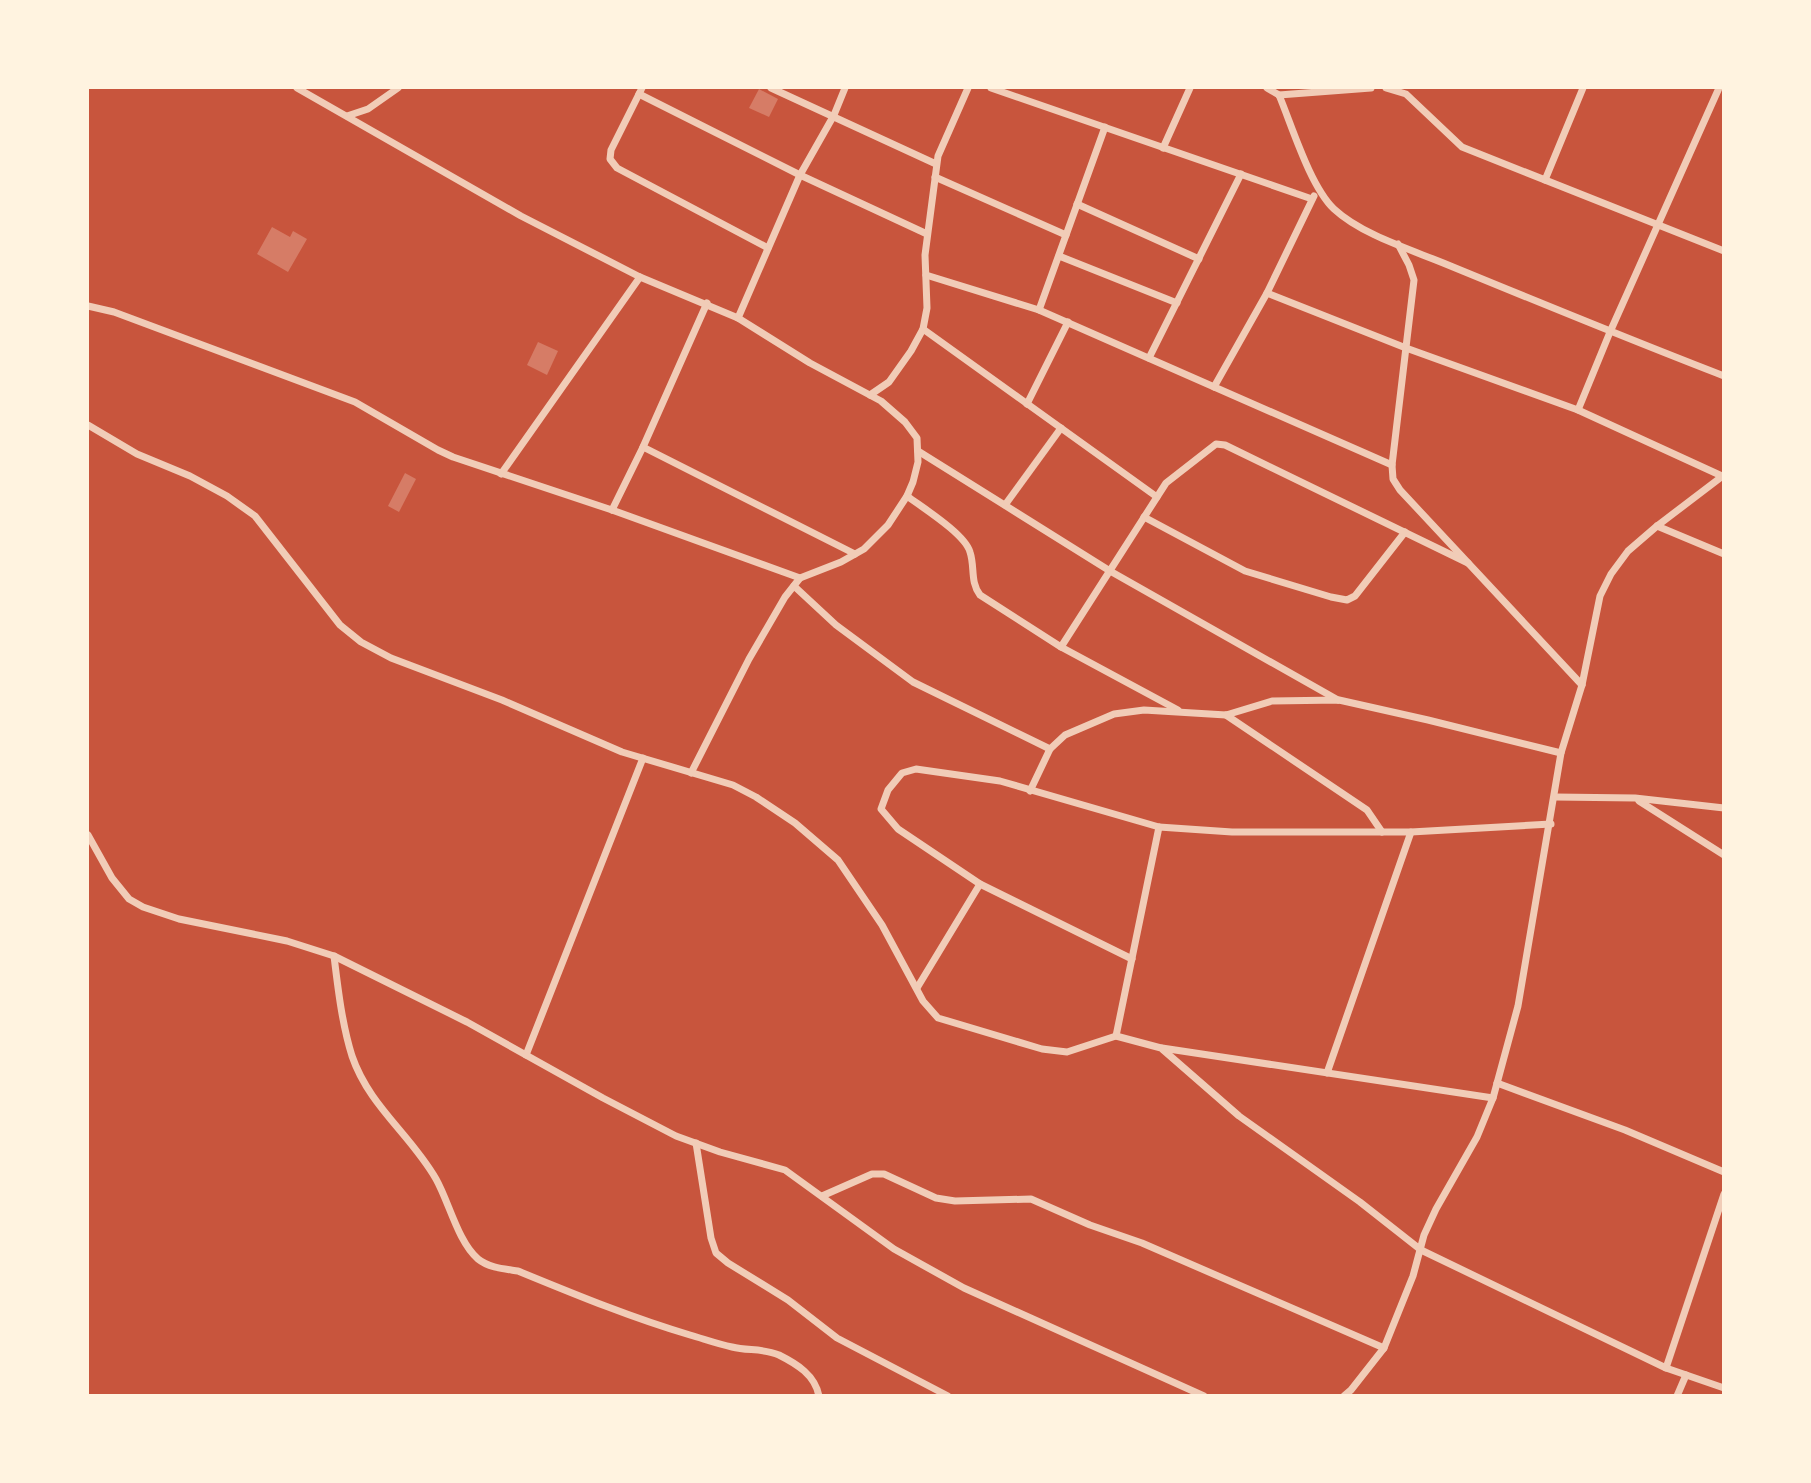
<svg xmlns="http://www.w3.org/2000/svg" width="1811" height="1483" font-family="Arial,sans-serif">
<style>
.building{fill:#d67c66}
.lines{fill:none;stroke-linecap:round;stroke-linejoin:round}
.minor{stroke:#f1ccb7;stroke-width:7}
</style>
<rect width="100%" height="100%" fill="#c8553d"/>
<g class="building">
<path d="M759,89L778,99L769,117L749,108Z"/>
<path d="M272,227L290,237L293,231L307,239L288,272L257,254Z"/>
<path d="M538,342L558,351L547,375L527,365Z"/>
<path d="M405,473L416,479L399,512L388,506Z"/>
</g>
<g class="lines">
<g class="minor">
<path d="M297,88L521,216L640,277L738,318L810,363L881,401L905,422L917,438L918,462L913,482L907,496L888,525L864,549L841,562L800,578L785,597L749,659L691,773"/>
<path d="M642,88L611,150L610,159L617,168L768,248"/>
<path d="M771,88L936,164"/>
<path d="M991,88L1312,199"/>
<path d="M1267,88L1279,95C1292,126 1310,186 1334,209C1363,236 1416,251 1453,267C1543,304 1633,341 1724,376"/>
<path d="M1386,88L1406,94L1462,147L1724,251"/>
<path d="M639,94L800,175L927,234"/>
<path d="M1279,95L1371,88"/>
<path d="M347,116L368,109L398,88"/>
<path d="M1163,148L1190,88"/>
<path d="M935,177L1066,235"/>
<path d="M1545,180L1583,88"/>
<path d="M1077,204L1199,259"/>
<path d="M1398,244L1409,265L1414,280L1392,465L1393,479L1400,490L1582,685"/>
<path d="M1059,256L1177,303"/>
<path d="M926,275L1039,310L1392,465"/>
<path d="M1267,293L1406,348L1578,410L1722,476"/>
<path d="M88,306L114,312L355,402L438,450L453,457L612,510L800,578"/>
<path d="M1039,310L1105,127"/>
<path d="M738,318L800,175L834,115L845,88"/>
<path d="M923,329L1157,497"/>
<path d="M1149,358L1241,174"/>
<path d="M1214,387L1267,293L1314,196"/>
<path d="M870,395L889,382L911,351L923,329L927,308L925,255L938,156L968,88"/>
<path d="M1027,404L1068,322"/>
<path d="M1578,410L1610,332L1719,88"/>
<path d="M88,425L137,454L190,476L227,496L255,516L340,625L361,642L391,658L502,700L622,752L733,785L756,797L795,823L838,860L882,925L923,1001L938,1018L1042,1049L1067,1052L1116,1036L1161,1048L1239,1116L1360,1202L1421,1250L1666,1368L1724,1388"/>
<path d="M643,447L855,554"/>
<path d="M918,451L1110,571L1338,700"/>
<path d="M501,474L640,277"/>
<path d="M907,496C923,508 965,534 970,552C975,567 970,582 980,595L1061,647L1178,710"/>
<path d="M1005,505L1061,428"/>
<path d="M612,510L643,447L707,303"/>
<path d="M1144,517L1245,571L1331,597L1347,600L1355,596L1405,532"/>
<path d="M1657,526L1724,554"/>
<path d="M794,586L836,625L913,682L1050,749"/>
<path d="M1061,647L1166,483L1216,444L1225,445L1468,563"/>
<path d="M1226,715L1367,810L1382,832"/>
<path d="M1030,791L1050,749L1065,735L1114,714L1144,710L1226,715L1272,701L1339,700L1428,720L1561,753"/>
<path d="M1555,797L1635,798L1724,808"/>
<path d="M1639,801L1724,855"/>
<path d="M88,835L112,878L129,899L143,907L179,919L287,941L334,956L467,1022L603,1098L676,1136L720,1152L785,1170L894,1249L964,1288L1204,1396"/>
<path d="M334,956C338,989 342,1024 352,1056C369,1106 411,1135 436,1179C449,1202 458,1242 478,1259C489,1268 505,1269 518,1271C574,1294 632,1318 690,1335C704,1339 718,1344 732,1347C748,1351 763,1348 779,1355C797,1364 815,1375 819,1396"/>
<path d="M1132,959L980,884L898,829L881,809L888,790L902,773L916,769L1000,781L1159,827L1232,832H1411L1551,824"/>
<path d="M917,988L980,884"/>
<path d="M1116,1036L1159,827"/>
<path d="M1162,1048L1493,1098"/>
<path d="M526,1055L643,758"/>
<path d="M1327,1073L1411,832"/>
<path d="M1497,1083L1625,1130L1724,1172"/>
<path d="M696,1143L711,1238L716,1253L728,1263L788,1300L837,1338L948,1396"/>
<path d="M822,1196L872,1174H884L936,1198L955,1201L1031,1199L1090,1225L1142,1243L1384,1348"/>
<path d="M1666,1368L1724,1194"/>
<path d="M1344,1396L1351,1390L1384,1348L1413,1276L1424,1235L1436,1209L1477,1137L1493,1098L1518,1006L1561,753L1582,685L1600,596L1611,574L1628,551L1657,526L1724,475"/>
<path d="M1677,1396L1686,1375"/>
</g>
</g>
<rect width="1811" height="1483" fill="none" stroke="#fff3e0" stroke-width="178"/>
</svg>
